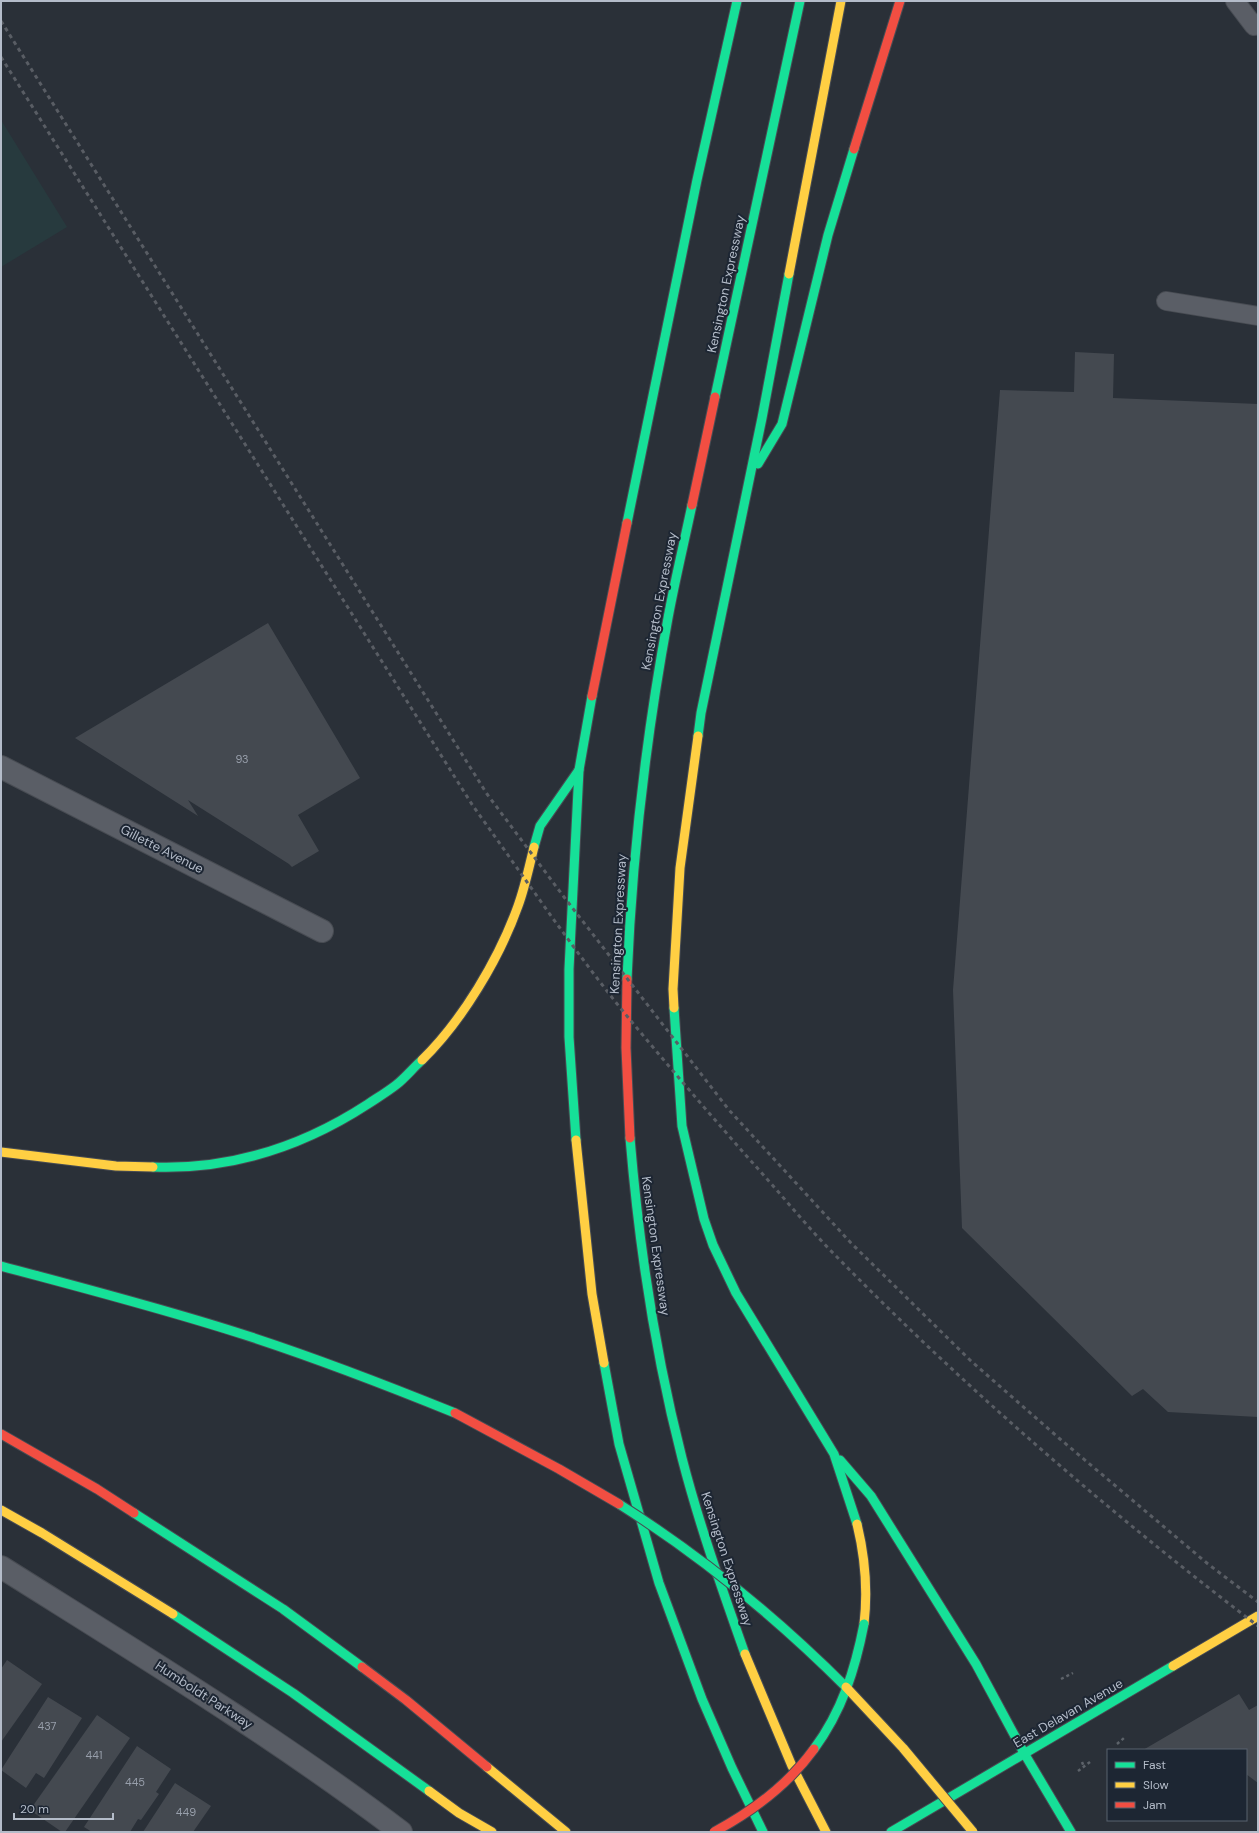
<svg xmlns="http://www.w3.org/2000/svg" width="1259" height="1833" font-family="'DM Sans',sans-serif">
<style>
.green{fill:#273a3e}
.building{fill:#444950}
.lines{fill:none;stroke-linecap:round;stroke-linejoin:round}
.lane-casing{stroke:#484c53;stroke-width:20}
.street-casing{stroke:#484c53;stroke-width:24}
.fast-casing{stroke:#484c53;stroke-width:11}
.slow-casing{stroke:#484c53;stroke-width:11}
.jam-casing{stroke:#484c53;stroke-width:11}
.path{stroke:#5d636a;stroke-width:2.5;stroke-dasharray:3 3;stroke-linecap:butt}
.lane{stroke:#5a5e66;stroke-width:18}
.street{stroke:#5a5e66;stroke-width:22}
.fast{stroke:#16e098;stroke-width:9}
.slow{stroke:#ffcf43;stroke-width:9}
.jam{stroke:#f24e42;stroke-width:9}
.rail{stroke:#595d64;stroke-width:3;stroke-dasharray:4 4;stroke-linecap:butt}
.fast-bridge-casing{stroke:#474c53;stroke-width:11;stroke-linecap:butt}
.slow-bridge-casing{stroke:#474c53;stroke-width:11;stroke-linecap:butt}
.jam-bridge-casing{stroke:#474c53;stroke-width:11;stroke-linecap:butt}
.fast-bridge{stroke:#16e098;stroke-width:9}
.slow-bridge{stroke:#ffcf43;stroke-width:9}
.jam-bridge{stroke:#f24e42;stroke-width:9}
.labels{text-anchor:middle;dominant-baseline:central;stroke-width:4;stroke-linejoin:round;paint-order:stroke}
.number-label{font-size:11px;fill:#989fab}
.street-label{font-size:13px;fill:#b4bcc9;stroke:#1d2633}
</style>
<rect width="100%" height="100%" fill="#2a3038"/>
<path class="green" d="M1,120L67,227L1,267Z"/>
<g class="building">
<path d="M1075,352L1114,354L1113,398L1258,404V1417L1168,1412L1143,1389L1132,1396L962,1228L953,990L1000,390L1074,392Z"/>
<path d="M268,623L360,778L298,815L319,851L292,867L289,864L188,800L198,816L75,738Z"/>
<path d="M7,1660L42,1684L1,1742V1669Z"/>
<path d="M1239,1694L1249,1710L1258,1705V1783L1246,1774V1750H1143Z"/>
<path d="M48,1697L82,1718L44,1778L36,1773L26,1788L1,1770Z"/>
<path d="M97,1715L130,1738L65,1832H62L30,1810Z"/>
<path d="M137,1746L171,1769L156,1792L159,1794L141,1820L138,1819L130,1832H92L84,1827Z"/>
<path d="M175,1783L211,1806L193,1832H143Z"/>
</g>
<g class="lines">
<g class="lane-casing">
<g id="lane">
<path d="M1235,1L1254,26L1258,23"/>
<path d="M1166,301L1258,316"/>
</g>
</g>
<g class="street-casing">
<g id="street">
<path d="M1,767L322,931"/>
<path d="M1,1567C136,1652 273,1735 401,1832"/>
</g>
</g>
<g class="fast-casing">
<g id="fast">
<path d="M715,397L800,1"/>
<path d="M758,464L782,424L828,235L854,149"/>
<path d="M627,523L697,180L737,1"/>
<path d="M698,736L701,713L762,418L789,274"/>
<path d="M534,847L540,826L579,770"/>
<path d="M627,979C632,858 646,737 668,618C675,580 684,543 692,505"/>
<path d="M674,1008L682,1126L704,1219L713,1245L736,1293L834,1454L857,1524"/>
<path d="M630,1138C639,1246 655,1353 682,1458C699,1524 722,1589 745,1654"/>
<path d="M576,1140L569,1037V969L579,770L592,696"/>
<path d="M153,1167C232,1170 302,1147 368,1104C377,1098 387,1092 396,1085C405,1078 413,1068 422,1060"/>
<path d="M1,1266C83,1288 165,1309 245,1335C316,1358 386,1385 455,1413"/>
<path d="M604,1363L619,1444L659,1583L702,1699L732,1768L763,1832"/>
<path d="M840,1460L871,1496L976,1664L1024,1753"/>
<path d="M134,1513L283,1609L362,1667"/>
<path d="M173,1614L293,1693L429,1791"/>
<path d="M1024,1753L1071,1832"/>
<path d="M891,1832L1173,1666"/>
</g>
</g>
<g class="slow-casing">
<g id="slow">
<path d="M789,274L841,1"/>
<path d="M674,1008L673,989L680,868L698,736"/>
<path d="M422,1060C462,1021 499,959 518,906C525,887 529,867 534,847"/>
<path d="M576,1140L592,1294L604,1363"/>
<path d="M1,1152L116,1166L153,1167"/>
<path d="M1,1510L42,1533L173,1614"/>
<path d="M857,1524C865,1557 868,1590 864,1624"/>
<path d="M745,1654L792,1766L826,1832"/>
<path d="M1173,1666L1258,1616"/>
<path d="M487,1767L566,1832"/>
<path d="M429,1791L459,1813L492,1832"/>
</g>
</g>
<g class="jam-casing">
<g id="jam">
<path d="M854,149L900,1"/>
<path d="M692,505L715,397"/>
<path d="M592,696L627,523"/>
<path d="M627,979L626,1048L630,1138"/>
<path d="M1,1434L97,1489L134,1513"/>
<path d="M362,1667L406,1700L487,1767"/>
</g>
</g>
<g class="path">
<path d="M1061,1679L1073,1673"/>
<path d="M1117,1744L1124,1738"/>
<path d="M1082,1762L1084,1767"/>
<path d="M1078,1771L1090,1762"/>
</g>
<use href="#lane" class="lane"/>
<use href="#street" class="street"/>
<use href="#fast" class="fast"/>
<use href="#slow" class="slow"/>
<use href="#jam" class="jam"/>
<g class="rail">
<path d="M1,21L487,794L564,897L729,1110L851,1243L971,1361L1060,1439L1208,1564L1258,1602"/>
<path d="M1,57L473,806C522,874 569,944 622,1010C669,1067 718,1124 767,1179C790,1205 812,1232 836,1256C967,1390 1110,1513 1258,1626"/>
</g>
<g class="fast-bridge-casing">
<g id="fast-bridge">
<path d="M619,1504C701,1556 777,1618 846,1687"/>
<path d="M814,1749C842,1711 855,1670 864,1624"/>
</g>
</g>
<g class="slow-bridge-casing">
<path id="slow-bridge" d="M846,1687L903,1748L973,1832"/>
</g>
<g class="jam-bridge-casing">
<g id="jam-bridge">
<path d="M455,1413L559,1469L619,1504"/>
<path d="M714,1832C753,1811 788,1785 814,1749"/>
</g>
</g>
<use href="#fast-bridge" class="fast-bridge"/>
<use href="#slow-bridge" class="slow-bridge"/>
<use href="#jam-bridge" class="jam-bridge"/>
</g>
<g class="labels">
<g class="number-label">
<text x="242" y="759">93</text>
<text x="47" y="1726">437</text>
<text x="94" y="1755">441</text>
<text x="135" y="1782">445</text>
<text x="186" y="1812">449</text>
</g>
<g class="street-label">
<text transform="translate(726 284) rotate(-78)">Kensington Expressway</text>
<text transform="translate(659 601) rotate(-79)">Kensington Expressway</text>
<text transform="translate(162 849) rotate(27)">Gillette Avenue</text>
<text transform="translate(618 924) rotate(-87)">Kensington Expressway</text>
<text transform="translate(656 1246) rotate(82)">Kensington Expressway</text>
<text transform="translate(727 1559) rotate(72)">Kensington Expressway</text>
<text transform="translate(204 1695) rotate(33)">Humboldt Parkway</text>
<text transform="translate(1068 1713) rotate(-30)">East Delavan Avenue</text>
</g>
</g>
<rect width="1259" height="1833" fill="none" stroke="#b4bcc9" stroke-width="4"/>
<rect x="1107" y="1749" width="140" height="72" fill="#1d2633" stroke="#59626f"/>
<rect x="1115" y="1762" width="20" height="6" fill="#16e098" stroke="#59626f"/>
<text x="1143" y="1769" font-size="12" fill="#b4bcc9">Fast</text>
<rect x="1115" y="1782" width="20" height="6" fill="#ffcf43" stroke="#59626f"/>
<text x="1143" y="1789" font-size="12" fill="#b4bcc9">Slow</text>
<rect x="1115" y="1802" width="20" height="6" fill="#f24e42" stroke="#59626f"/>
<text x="1143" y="1809" font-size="12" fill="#b4bcc9">Jam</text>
<path d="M14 1813v6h99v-6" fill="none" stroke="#b4bcc9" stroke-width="2"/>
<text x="20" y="1813" font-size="12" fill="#b4bcc9" stroke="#1d2633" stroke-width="3" paint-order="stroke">20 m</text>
</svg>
